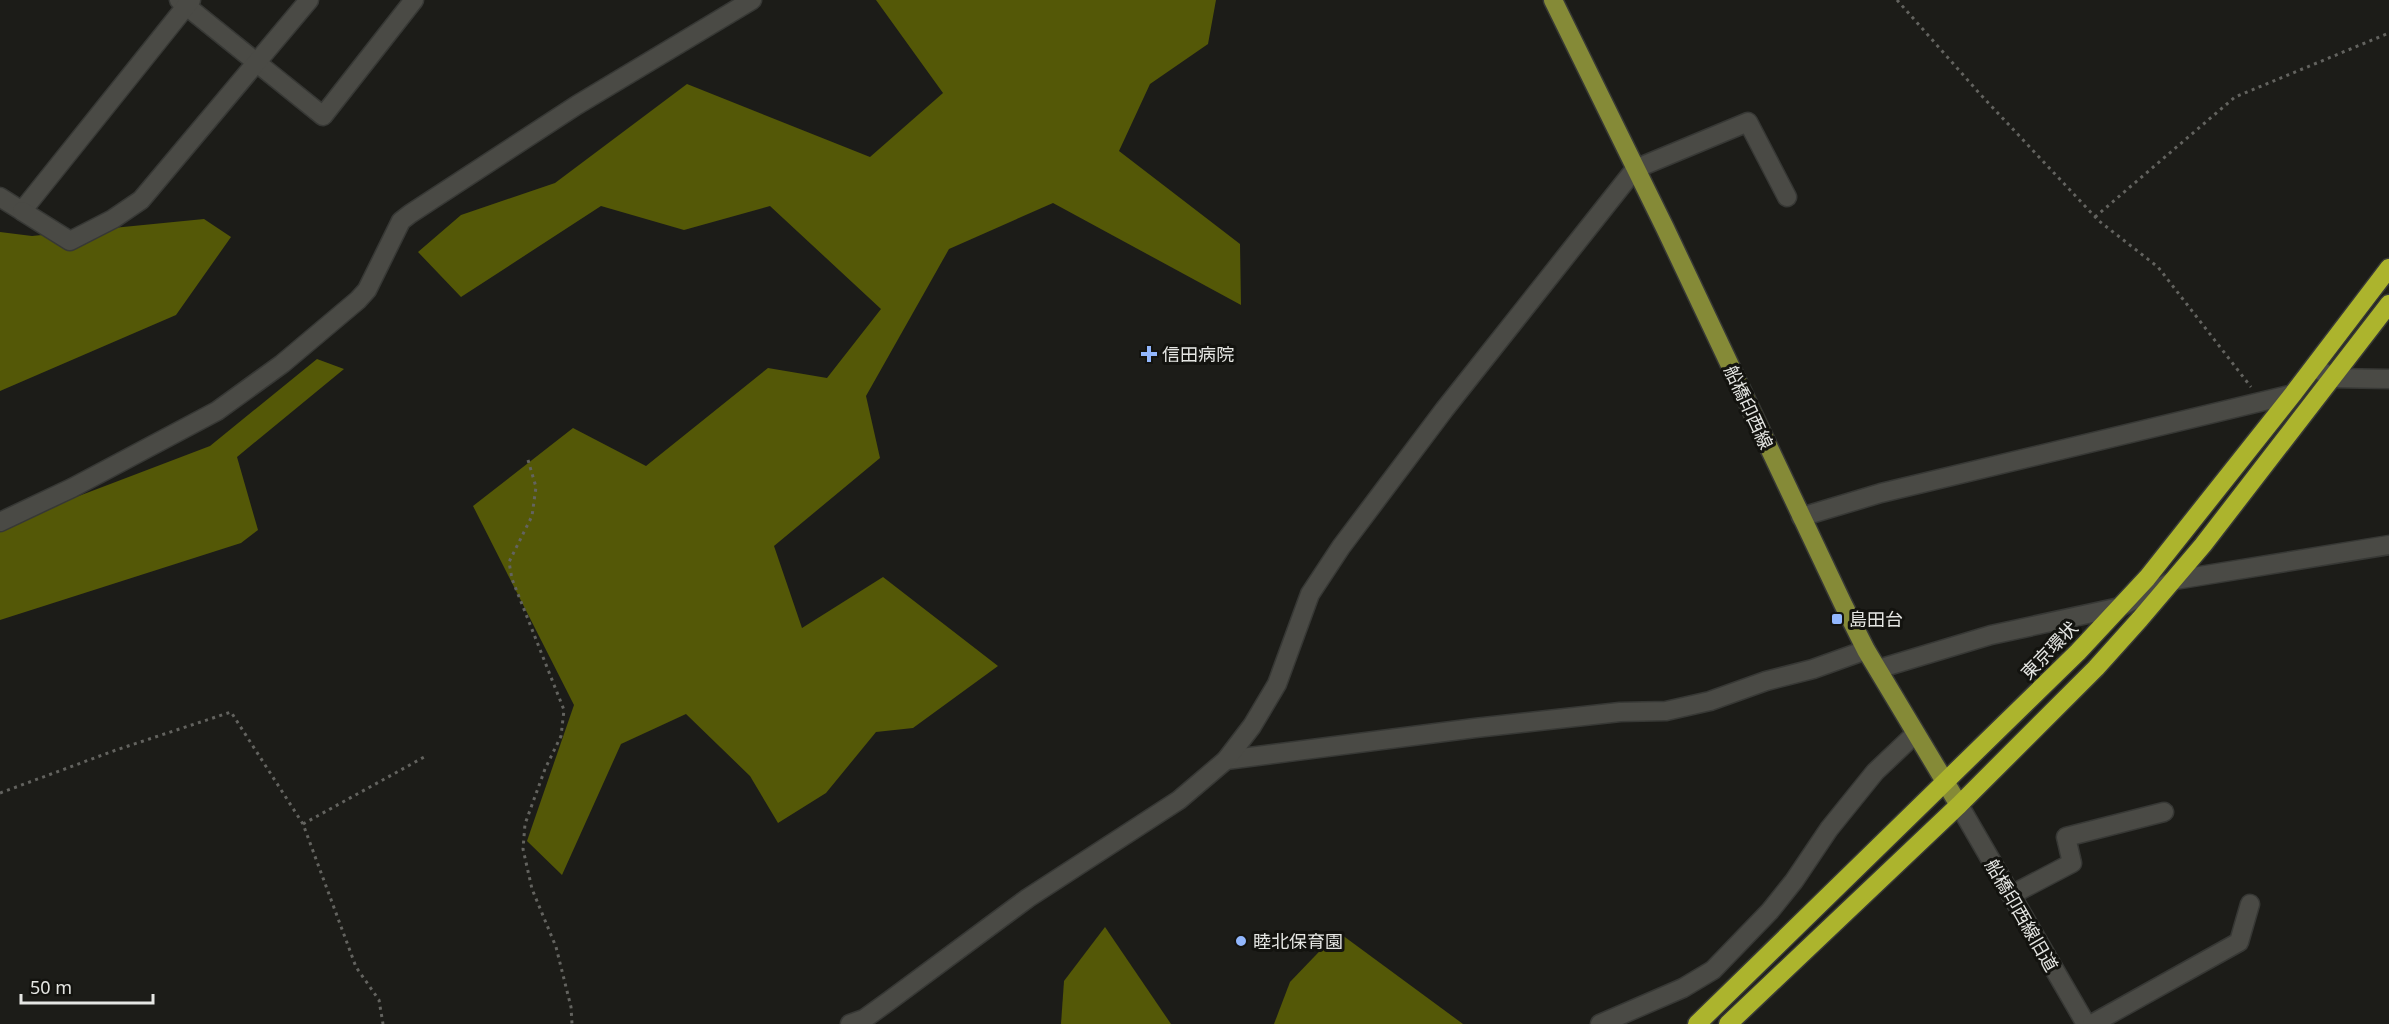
<svg xmlns="http://www.w3.org/2000/svg" width="2389" height="1024" font-family="'Noto Sans','Noto Sans JP',sans-serif">
<style>
.forest{fill:#545807}
.lines{fill:none;stroke-linecap:round;stroke-linejoin:round}
.minor-casing{stroke:#373835;stroke-width:21}
.major-casing{stroke:#373835;stroke-width:21}
.highway-casing{stroke:#373835;stroke-width:21}
.path{stroke:#63635f;stroke-width:3;stroke-dasharray:3 4.5;stroke-linecap:butt}
.minor{stroke:#4a4a45;stroke-width:18}
.major{stroke:#858a37;stroke-width:18}
.highway{stroke:#acb42d;stroke-width:18}
.poi-dot{fill:#92b7fd;stroke:#13130f;stroke-width:2}
.labels{text-anchor:middle;dominant-baseline:central;stroke-width:6;stroke-linejoin:round;paint-order:stroke}
.poi-label{font-size:18px;fill:#e5e6e3;stroke:#13130f;text-anchor:start}
.street-label{font-size:18px;fill:#e5e6e3;stroke:#13130f}
</style>
<rect width="100%" height="100%" fill="#1c1c18"/>
<g class="forest">
<path d="M876,0H1216L1208,44L1150,84L1119,151L1240,244L1241,305L1053,203L949,249L866,396L880,458L774,546L802,628L883,577L998,666L913,728L876,732L826,793L778,823L750,776L686,714L621,744L562,875L527,841L574,705L473,506L573,428L646,466L768,368L827,378L881,309L770,206L684,230L601,206L461,297L418,252L461,215L555,183L687,84L870,157L943,93Z"/>
<path d="M204,219L231,237L176,315L0,391V232L32,236Z"/>
<path d="M317,359L344,369L237,457L258,530L241,543L0,620V526L210,446Z"/>
<path d="M1105,927L1171,1024H1061L1064,981Z"/>
<path d="M1338,932L1463,1024H1274L1290,982Z"/>
</g>
<g class="lines">
<g class="minor-casing">
<g id="minor">
<path d="M179,0L323,116L414,0"/>
<path d="M0,197L22,211L191,0"/>
<path d="M22,211L70,241L113,219L141,200L309,0"/>
<path d="M2314,367L2333,378L2389,379"/>
<path d="M1801,517L1881,493L2293,394"/>
<path d="M0,522L72,488L217,411L282,364L358,300L367,290L401,221L410,214L577,105L752,0"/>
<path d="M1878,669L1991,635L2120,607L2175,580L2389,545"/>
<path d="M1226,760L1475,728L1620,712L1666,711L1710,701L1766,681L1813,669L1866,650"/>
<path d="M1959,805L2086,1024"/>
<path d="M2011,895L2072,863L2066,837L2164,812"/>
<path d="M850,1024L864,1019L889,1001L1028,898L1179,800L1226,760L1252,726L1277,684L1310,594L1341,547L1444,410L1635,169L1748,122L1787,197"/>
<path d="M1600,1024L1683,988L1713,970L1770,911L1794,881L1829,829L1875,772L1915,734"/>
<path d="M2092,1024L2239,942L2250,904"/>
</g>
</g>
<g class="major-casing">
<path id="major" d="M1553,0L1665,228L1843,604L1866,650L1959,805"/>
</g>
<g class="highway-casing">
<g id="highway">
<path d="M1697,1024L2078,652L2147,578L2293,394L2389,268"/>
<path d="M1728,1024L1959,805L2096,668L2140,619L2203,545L2389,304"/>
</g>
</g>
<g class="path">
<path d="M1897,0L1980,94L2099,221L2158,267L2251,387"/>
<path d="M2095,217L2235,97L2389,33"/>
<path d="M528,460L536,487L532,516L509,562L512,579L564,710L561,736L545,769L525,824L523,849L532,889L556,947L571,1007L572,1024"/>
<path d="M0,793L116,750L231,712L303,824L356,967L379,1000L383,1024"/>
<path d="M303,824L426,756"/>
</g>
<use href="#minor" class="minor"/>
<use href="#major" class="major"/>
<use href="#highway" class="highway"/>
</g>
<g class="poi-dot">
<path d="M1146 345h6v6h6v6h-6v6h-6v-6h-6v-6h6z"/>
<rect x="1831" y="613" width="12" height="12" rx="3"/>
<circle cx="1241" cy="941" r="6"/>
</g>
<g class="labels">
<g class="poi-label">
<text x="1162" y="354">信田病院</text>
<text x="1849" y="619">島田台</text>
<text x="1253" y="941">睦北保育園</text>
</g>
<g class="street-label">
<text transform="translate(1749 407) rotate(65)">船橋印西線</text>
<text transform="translate(2049 650) rotate(-46)">東京環状</text>
<text transform="translate(2022 915) rotate(60)">船橋印西線旧道</text>
</g>
</g>
<path d="M21 994v9h132v-9" fill="none" stroke="#e5e6e3" stroke-width="3"/>
<text x="30" y="994" font-size="18" fill="#e5e6e3" stroke="#13130f" stroke-width="4.5" paint-order="stroke">50 m</text>
</svg>
